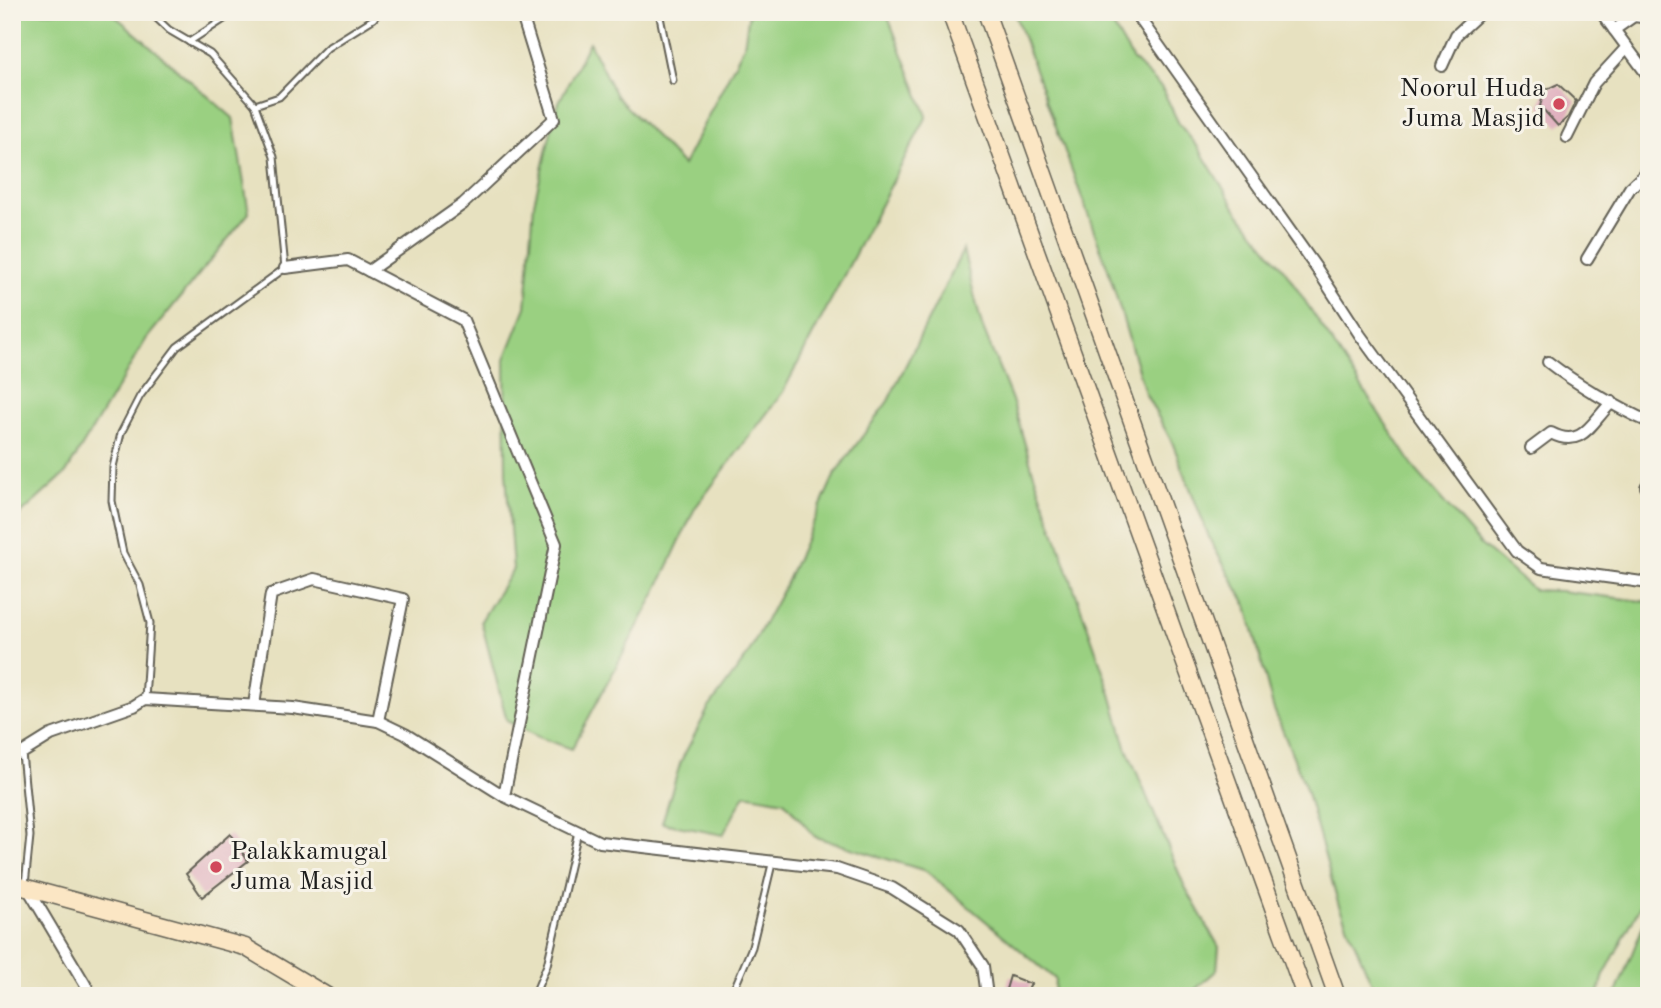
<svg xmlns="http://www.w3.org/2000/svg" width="1661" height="1008" font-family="'Old Standard TT',serif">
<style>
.green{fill:#9ad081;stroke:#5b764e;stroke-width:2}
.building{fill:#dfacbc}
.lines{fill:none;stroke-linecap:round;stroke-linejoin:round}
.lane-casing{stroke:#636155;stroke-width:9}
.street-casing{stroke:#636155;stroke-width:14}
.secondary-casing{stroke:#636155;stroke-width:19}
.lane{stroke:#fff;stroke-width:5}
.street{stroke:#fff;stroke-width:10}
.secondary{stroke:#fbe6c4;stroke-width:16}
.poi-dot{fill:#d1495b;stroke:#f7f3e8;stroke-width:2.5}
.labels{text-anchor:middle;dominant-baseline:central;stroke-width:6;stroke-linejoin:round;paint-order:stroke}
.poi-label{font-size:26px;fill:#1c1c1c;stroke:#f7f3e8;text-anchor:end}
</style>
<rect width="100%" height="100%" fill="#f7f3e8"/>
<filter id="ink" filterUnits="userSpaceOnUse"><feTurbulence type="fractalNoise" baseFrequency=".0143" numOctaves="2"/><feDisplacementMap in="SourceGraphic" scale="14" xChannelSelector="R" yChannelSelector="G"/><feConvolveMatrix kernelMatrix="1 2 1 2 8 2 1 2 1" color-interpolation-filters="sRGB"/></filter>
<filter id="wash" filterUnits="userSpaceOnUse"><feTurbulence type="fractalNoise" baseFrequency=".00686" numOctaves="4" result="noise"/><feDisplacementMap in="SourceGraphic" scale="28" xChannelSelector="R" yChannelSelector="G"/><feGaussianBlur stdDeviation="1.57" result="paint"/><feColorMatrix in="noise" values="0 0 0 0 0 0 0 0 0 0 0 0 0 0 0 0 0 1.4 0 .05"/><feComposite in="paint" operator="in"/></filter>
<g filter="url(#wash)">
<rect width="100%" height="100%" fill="#e7e1c0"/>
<g class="green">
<path d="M12,12H110L126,25L233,118L249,213L147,338L66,473L12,522Z"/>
<path d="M749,12H886L927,116L783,392L695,508L655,594L572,749L538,737L507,721L481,621L513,569L506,473L505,359L526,307L534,203L557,106L589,42L616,96L683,165L744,46Z"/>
<path d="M1014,12H1105L1133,60L1162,88L1179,124L1198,147L1236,209L1286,272L1416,470L1481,545L1534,590L1561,591L1649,602V889L1604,975L1598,996H1377L1339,906L1305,786L1273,707L1247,606L1211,542L1172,442L1145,393L1108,269Z"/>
<path d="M963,250L982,326L1012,400L1032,468L1111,694L1126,747L1184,885L1219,947L1217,970L1188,996H1054L1055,979L926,871L815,837L784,801L745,794L723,835L662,823L681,761L708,709L747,656L785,585L835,474L888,401Z"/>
<path d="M1649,911V996H1615Z"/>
</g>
<g id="blocks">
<g class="building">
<path d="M1558,84L1576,101L1568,117L1558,126L1540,106L1545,90Z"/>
<path d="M230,834L248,861L202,897L186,874Z"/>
<path d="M1010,976L1031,984L1025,996H1004Z"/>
</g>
</g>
</g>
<g filter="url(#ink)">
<use href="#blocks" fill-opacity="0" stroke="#636155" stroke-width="2"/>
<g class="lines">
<g class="lane-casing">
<g id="lane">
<path d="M659,12L673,81"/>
<path d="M189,42L235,12"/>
<path d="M255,105L279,97L327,48L373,19L379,12"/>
<path d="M145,699L150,623L140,585L123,553L112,501L113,467L121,433L140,396L177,347L285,268L274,157L255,105L210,54L169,30L150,12"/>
<path d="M22,753L30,836L25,885"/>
<path d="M534,996L547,965L578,832"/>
<path d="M731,996L752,947L772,864"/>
</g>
</g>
<g class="street-casing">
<g id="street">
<path d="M1135,12L1317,269L1360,335L1517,551L1541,568L1649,583"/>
<path d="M1601,12L1649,77"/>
<path d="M1614,30L1634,16L1649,18"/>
<path d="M1442,66L1456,35L1481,12"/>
<path d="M1567,137L1594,83L1627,47"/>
<path d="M1587,259L1630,188L1649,170"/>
<path d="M285,268L348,260L463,320L556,544L504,796"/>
<path d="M369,271L463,204L554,119L521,12"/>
<path d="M1548,362C1575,383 1617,408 1649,422"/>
<path d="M1531,448L1551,433C1583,450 1592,421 1612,402"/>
<path d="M1646,487L1649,482"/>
<path d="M254,705L271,594L314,579L403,599L378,721"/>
<path d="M12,755L22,753L51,735L134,706L145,699L293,708L378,721L405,734L504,796L600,842L837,869L892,888L959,930L983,966L987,996"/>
<path d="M27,887L92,996"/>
</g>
</g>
<g class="secondary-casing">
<g id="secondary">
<path d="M950,12L1305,996"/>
<path d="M986,12L1337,996"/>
<path d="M12,884L245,947L327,996"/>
</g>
</g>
<use href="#lane" class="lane"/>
<use href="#street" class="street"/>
<use href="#secondary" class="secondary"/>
</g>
</g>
<g class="poi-dot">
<circle cx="1559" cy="104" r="7"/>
<circle cx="216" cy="867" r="7"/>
</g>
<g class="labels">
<g class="poi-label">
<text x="1545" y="89">Noorul Huda<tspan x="1545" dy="30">Juma Masjid</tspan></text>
<text x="230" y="852" text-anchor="start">Palakkamugal<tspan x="230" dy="30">Juma Masjid</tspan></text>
</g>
</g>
<rect width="1661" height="1008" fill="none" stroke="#f7f3e8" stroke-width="42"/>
</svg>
